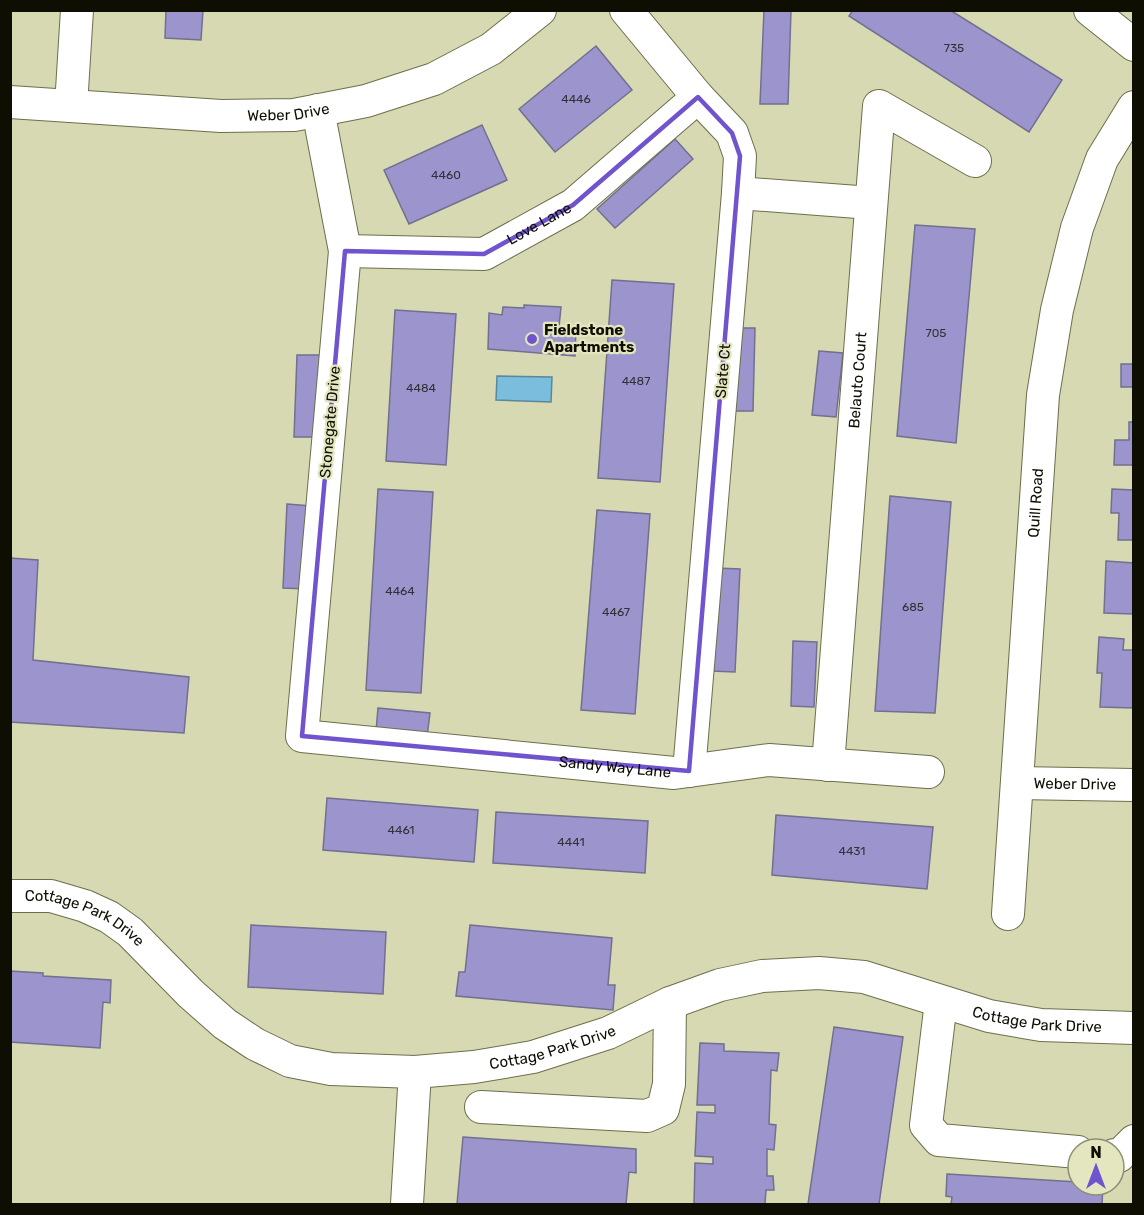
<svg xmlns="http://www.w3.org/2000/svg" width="1144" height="1215" font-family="Rubik,sans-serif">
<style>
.water{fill:#7abddc;stroke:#5a889b;stroke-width:1.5}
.building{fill:#9c95cd;stroke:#726f8f;stroke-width:1.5}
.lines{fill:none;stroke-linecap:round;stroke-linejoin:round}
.minor-casing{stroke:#6d6e4c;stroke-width:34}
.minor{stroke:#fff;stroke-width:32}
.marked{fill:none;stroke:#7054ce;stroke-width:4.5;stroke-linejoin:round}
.poi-dot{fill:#7054ce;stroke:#e4e6c0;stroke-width:2}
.labels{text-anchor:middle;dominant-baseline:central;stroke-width:4.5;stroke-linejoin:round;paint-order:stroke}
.number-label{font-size:12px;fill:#323036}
.street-label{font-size:15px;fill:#0e0e03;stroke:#e4e6c0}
.poi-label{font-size:15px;font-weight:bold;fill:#0e0e03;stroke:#e4e6c0;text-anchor:start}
</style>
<rect width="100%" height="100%" fill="#d7d9b3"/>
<path class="water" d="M497,376L552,377L551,402L496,400Z"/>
<g class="building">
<path d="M166,10H203L201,40L165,38Z"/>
<path d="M764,10H791L788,104H760Z"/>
<path d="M853,10H950L1062,80L1029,132L849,16Z"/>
<path d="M596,46L632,90L555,152L519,109Z"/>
<path d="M482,125L507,180L409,224L384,170Z"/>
<path d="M675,139L693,159L615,228L597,209Z"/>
<path d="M915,225L975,229L956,443L897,436Z"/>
<path d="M612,280L674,284L660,482L598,478Z"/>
<path d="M524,305L561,307L559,327L576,328L575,356L488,349L489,313L502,315L503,307L524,308Z"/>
<path d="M395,310L456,314L446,465L386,461Z"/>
<path d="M735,328H755L753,411H733Z"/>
<path d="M819,351L843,353L836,417L812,415Z"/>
<path d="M297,355H321L318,437H294Z"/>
<rect x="1121" y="364" width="13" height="23"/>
<path d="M1129,422H1134V465H1114L1115,440H1129Z"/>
<path d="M378,489L433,492L421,693L366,690Z"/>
<path d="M1112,489L1134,490V540H1118L1119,513H1111Z"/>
<path d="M890,496L951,502L935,713L875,711Z"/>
<path d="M287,504L311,506L307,589L283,588Z"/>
<path d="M597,510L650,514L635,714L581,710Z"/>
<path d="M10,558L38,560L33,660L189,677L184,733L10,722Z"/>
<path d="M1106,561L1134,563V614L1104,613Z"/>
<path d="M716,568L740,569L735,672L711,671Z"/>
<path d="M1099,637L1124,639L1123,650H1134V708L1100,707L1102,673H1097Z"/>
<path d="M793,641L817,642L814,707L791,706Z"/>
<path d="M378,708L430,713L427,737L376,731Z"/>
<path d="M327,798L478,810L474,862L323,850Z"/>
<path d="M496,812L648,821L645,873L493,863Z"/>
<path d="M776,815L933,827L927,889L772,875Z"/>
<path d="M251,925L386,932L383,994L248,987Z"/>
<path d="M470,925L612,938L608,985H615L613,1010L456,996L459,972H465Z"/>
<path d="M10,971L43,973V976L111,980L110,1003L103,1002L100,1048L10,1042Z"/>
<path d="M834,1027L903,1037L879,1204H808Z"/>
<path d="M700,1043L724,1044V1051L779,1053L777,1071L771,1070L769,1124L776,1125L774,1150L767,1149V1176H773L774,1190H766L765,1204H772H694L695,1163L713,1164V1157L695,1156L697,1112L715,1113V1105H697Z"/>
<path d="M463,1137L636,1149V1173L629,1172L626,1204H457Z"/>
<path d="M947,1174L1078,1182V1185H1103L1102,1204H951L952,1197L946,1196Z"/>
</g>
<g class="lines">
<g class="minor-casing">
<g id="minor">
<path d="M626,10L698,97L732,133L740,156L738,193L689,771"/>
<path d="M1090,10L1134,45"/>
<path id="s1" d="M10,102L221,116L294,115L366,101L434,79L491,49L540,10"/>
<path d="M71,106L77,10"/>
<path id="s2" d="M318,110L345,251L302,736L674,773L769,760L928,772"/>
<path d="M738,193L871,203"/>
<path id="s3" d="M345,251L484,254L573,205L698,97"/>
<path id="s4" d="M828,765L879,106L975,161"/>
<path id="s5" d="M1017,783L1134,785"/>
<path id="s6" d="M10,896H51L85,906L109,917L130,932L191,994L225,1024L255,1044L290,1061L331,1069L415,1072L474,1067L533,1057L608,1033L670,1003L720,985L762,976L819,973L864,977L989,1016L1041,1025L1134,1028"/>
<path id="s7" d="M1008,914L1043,395L1057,310L1077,228L1102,159L1134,107"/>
<path d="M941,1002L926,1125L939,1140L1078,1152"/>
<path d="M481,1107L647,1116L663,1109L669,1084L670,1003"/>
<path d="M1114,1155L1119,1156L1134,1141"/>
<path d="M407,1204L415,1072"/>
</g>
</g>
<use href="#minor" class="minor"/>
</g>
<path class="marked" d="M698,97L732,133L740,156L689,771L302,736L345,251L484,254L573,205Z"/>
<circle class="poi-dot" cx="532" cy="339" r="6"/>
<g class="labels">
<g class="number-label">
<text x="954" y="48">735</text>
<text x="576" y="99">4446</text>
<text x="446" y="175">4460</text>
<text x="936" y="333">705</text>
<text x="636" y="381">4487</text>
<text x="421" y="388">4484</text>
<text x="400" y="591">4464</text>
<text x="913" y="607">685</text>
<text x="616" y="612">4467</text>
<text x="401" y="830">4461</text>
<text x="571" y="842">4441</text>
<text x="852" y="851">4431</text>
</g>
<g class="street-label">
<text stroke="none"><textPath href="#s1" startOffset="279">Weber Drive</textPath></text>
<text stroke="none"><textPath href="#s3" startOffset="202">Love Lane</textPath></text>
<text transform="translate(723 371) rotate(-85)">Slate Ct</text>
<text stroke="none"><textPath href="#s4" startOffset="386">Belauto Court</textPath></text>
<text transform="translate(330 422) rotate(-85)">Stonegate Drive</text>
<text stroke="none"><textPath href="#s7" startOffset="412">Quill Road</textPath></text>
<text stroke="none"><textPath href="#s2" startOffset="945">Sandy Way Lane</textPath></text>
<text stroke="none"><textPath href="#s5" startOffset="58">Weber Drive</textPath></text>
<text stroke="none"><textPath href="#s6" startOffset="80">Cottage Park Drive</textPath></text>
<text stroke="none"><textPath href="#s6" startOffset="1106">Cottage Park Drive</textPath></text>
<text stroke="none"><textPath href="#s6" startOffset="602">Cottage Park Drive</textPath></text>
</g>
<g class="poi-label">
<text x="544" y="330">Fieldstone<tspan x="544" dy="17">Apartments</tspan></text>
</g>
</g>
<rect width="1144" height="1215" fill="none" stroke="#0e0e03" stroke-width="24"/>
<g transform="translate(1096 1167)"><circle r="28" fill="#e4e6c0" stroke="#8e9074" stroke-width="1.5"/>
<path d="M0-4.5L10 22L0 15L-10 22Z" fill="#7054ce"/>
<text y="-9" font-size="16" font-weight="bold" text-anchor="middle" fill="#0e0e03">N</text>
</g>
</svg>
